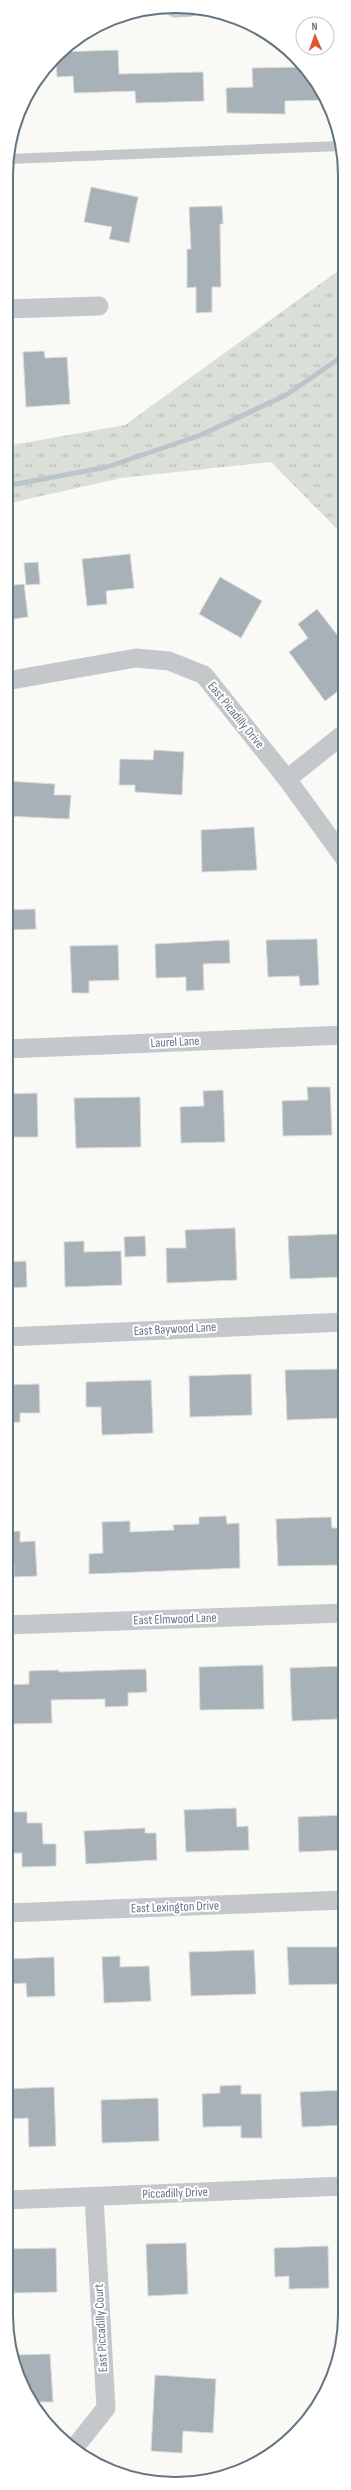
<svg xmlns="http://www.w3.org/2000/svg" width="351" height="2490" font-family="'Sofia Sans Condensed',sans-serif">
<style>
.grass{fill:url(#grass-tufts)}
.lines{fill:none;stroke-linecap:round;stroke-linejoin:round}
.stream{stroke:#bac6ca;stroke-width:5}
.building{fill:#a8b1b7;stroke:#dadad8}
.lane{stroke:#c4c8cb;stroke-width:10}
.street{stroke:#c4c8cb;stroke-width:19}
.labels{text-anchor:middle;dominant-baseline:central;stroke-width:4;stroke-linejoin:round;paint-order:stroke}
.street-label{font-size:13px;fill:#647481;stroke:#fff}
.rim{fill:none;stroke:#647481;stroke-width:2}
</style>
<defs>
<pattern id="grass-tufts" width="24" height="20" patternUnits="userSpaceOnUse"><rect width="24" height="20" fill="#dae0d7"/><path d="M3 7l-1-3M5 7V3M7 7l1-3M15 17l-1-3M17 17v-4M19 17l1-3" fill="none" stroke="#b4bab4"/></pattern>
</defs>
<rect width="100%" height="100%" fill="#f9f9f6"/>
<path class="grass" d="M345,266V513L338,530L271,462L121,478L6,504V446L125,425Z"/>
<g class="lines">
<path class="stream" d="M6,486L107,467L201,435L286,395L340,358L345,351"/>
</g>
<g class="building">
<path d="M118,50L119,74L203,72L204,101L136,103L135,91L74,93L73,76L57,77L56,58L60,52Z"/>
<path d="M303,67L327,100L285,101V114L227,113L226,88L253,87L252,68Z"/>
<path d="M91,187L138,197L129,243L109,239L112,227L84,222Z"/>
<path d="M222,206L223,224H220L221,287H212V312L196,313V287L187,288V249H191L189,207Z"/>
<path d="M44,351L45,358L67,357L70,404L26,407L23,352Z"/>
<path d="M130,554L134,588L106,591L107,604L87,606L82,559Z"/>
<path d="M38,562L40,584L26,585L24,563Z"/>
<path d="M220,577L262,601L241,638L199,614Z"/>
<path d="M24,584L28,617L6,620V586Z"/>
<path d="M317,609L345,645V686L325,701L289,652L308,638L298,624Z"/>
<path d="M154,750L184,752L182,795L135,792V785H119L120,759L153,760Z"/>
<path d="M6,781L55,784L54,795H71L69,819L6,816Z"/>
<path d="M254,827L257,870L202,872L201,830Z"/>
<path d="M35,909L36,929L6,930V910Z"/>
<path d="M317,939L319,985L300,986L299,976L268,977L266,940Z"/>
<path d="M229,940L230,963L203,964L204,990L186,991V977L156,978L155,944Z"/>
<path d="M118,945L119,980L89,981V993H72L70,946Z"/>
<path d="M307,1087H330L332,1135L283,1136L282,1101L308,1100Z"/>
<path d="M223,1090L225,1142L181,1143L180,1107L204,1106L203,1091Z"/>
<path d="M37,1093L38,1137H6V1094Z"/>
<path d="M140,1097L141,1147L76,1148L74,1098Z"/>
<path d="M235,1228L237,1280L167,1283L166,1248H186L185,1230Z"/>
<path d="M340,1234L342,1277L290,1279L288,1236Z"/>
<path d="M145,1236L146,1256L125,1257L124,1237Z"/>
<path d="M84,1241V1252L121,1251L122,1285L65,1287L64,1242Z"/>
<path d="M26,1261L27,1287L6,1288V1262Z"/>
<path d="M338,1369L340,1418L287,1420L285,1370Z"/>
<path d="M251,1374L252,1415L190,1417L189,1376Z"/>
<path d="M151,1380L153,1433L102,1435L101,1407H86V1382Z"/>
<path d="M39,1384L40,1413H20V1422L6,1423V1385Z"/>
<path d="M226,1516L227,1524L239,1523L240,1568L89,1574V1554L103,1553L102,1522L130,1521V1532L174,1530L173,1525L199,1524V1517Z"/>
<path d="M331,1517L332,1528H345V1545H341V1565L278,1566L276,1519Z"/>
<path d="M20,1531V1542L35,1541L37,1576L14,1577V1563L6,1564V1532Z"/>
<path d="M263,1665L264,1709L200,1710L199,1667Z"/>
<path d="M345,1666V1692H338L339,1719L292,1721L290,1668Z"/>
<path d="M146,1669L147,1692L128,1693V1706L105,1707V1699L51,1700L52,1723L6,1724V1685L29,1684V1671L59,1670V1672Z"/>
<path d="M236,1808L237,1827L248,1826L249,1850L186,1852L184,1810Z"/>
<path d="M6,1812H27V1823H42L43,1844H56V1866L22,1867V1853H6Z"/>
<path d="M345,1815V1850L299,1852L298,1817Z"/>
<path d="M145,1828V1833H156L157,1860L86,1864L84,1831Z"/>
<path d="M287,1947H345V1984L289,1985Z"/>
<path d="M254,1950L256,1994L191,1996L189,1952Z"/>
<path d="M120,1956V1967L149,1966L151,2001L104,2003L102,1957Z"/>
<path d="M54,1957L55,1996L27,1997L26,1983L12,1984L11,1959Z"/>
<path d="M241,2085V2094H261L262,2138H241V2126L203,2127L202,2094L220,2093V2086Z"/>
<path d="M54,2087L56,2146L29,2147L28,2118L9,2119L8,2089Z"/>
<path d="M345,2090V2125L302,2127L300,2092Z"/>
<path d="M158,2098L159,2141L102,2143L101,2100Z"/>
<path d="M186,2243L188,2294L148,2296L146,2244Z"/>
<path d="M328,2246L329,2288L289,2289V2276L275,2277L274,2248Z"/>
<path d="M56,2248L57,2292L14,2293L13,2272H6V2249Z"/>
<path d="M50,2354L53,2402H34L19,2379L14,2355Z"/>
<path d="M155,2375L216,2379L213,2433L183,2431L182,2453L151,2451Z"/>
</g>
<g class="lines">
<path class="lane" d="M8,159L340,146"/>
<g class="street">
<path d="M175,8L191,7"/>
<path d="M6,309L99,306"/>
<path d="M6,681L136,658L169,661L204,675L287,779L345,859"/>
<path d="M287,779L345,733"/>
<path d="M6,1049L345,1035"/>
<path d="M6,1337L345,1322"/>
<path d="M6,1625L345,1613"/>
<path d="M6,1913L345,1900"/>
<path d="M6,2200L345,2186"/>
<path d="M75,2447L106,2408L94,2197"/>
</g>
</g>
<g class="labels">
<g class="street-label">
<text transform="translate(236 715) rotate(51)">East Picadilly Drive</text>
<text transform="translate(175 1042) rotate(-3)">Laurel Lane</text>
<text transform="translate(175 1329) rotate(-3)">East Baywood Lane</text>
<text transform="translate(175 1619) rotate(-2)">East Elmwood Lane</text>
<text transform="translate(175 1907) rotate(-2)">East Lexington Drive</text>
<text transform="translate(175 2193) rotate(-2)">Piccadilly Drive</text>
<text transform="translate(101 2328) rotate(-93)">East Piccadilly Court</text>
</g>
</g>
<path d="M0 0H351V2490H0ZM175 13H176A162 162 0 0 1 338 175V2315A162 162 0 0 1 176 2477H175A162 162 0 0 1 13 2315V175A162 162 0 0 1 175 13Z" fill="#fff" fill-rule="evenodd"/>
<path class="rim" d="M175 13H176A162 162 0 0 1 338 175V2315A162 162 0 0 1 176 2477H175A162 162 0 0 1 13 2315V175A162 162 0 0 1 175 13Z"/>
<g transform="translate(315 36) rotate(358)"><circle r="19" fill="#ffffff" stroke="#c1c7cd"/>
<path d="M0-3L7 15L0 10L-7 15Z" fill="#e2552d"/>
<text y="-6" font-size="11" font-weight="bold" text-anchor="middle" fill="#647481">N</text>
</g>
</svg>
